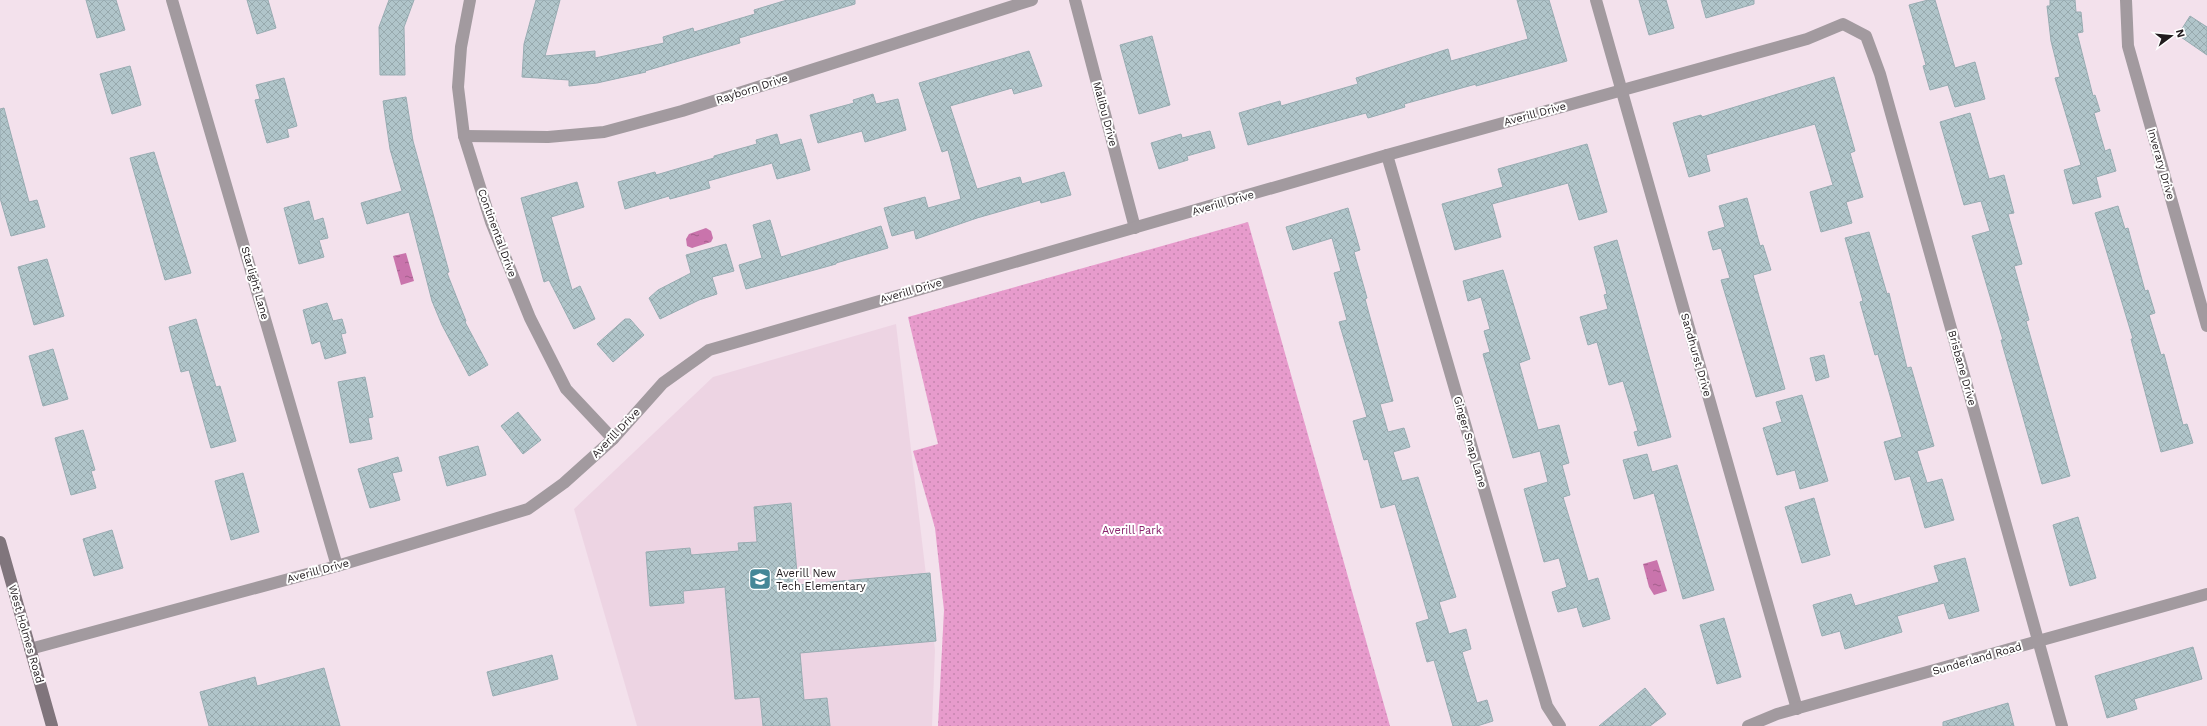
<svg xmlns="http://www.w3.org/2000/svg" width="2207" height="726" font-family="'Work Sans',sans-serif">
<style>
.built{fill:#edd4e3}
.park{fill:url(#park-dots)}
.water{fill:url(#water-ripples)}
.building{fill:url(#building-cross-hatch);stroke:#98acb2}
.lines{fill:none;stroke-linecap:round;stroke-linejoin:round}
.street{stroke:#a29a9f;stroke-width:12}
.secondary{stroke:#80757c;stroke-width:12}
.labels{text-anchor:middle;dominant-baseline:central;stroke-width:4;stroke-linejoin:round;paint-order:stroke}
.street-label{font-size:11px;fill:#211b1e;stroke:#fff}
.park-label{font-size:11px;fill:#88236c;stroke:#fff}
.poi-label{font-size:11px;fill:#211b1e;stroke:#fff;text-anchor:start}
</style>
<defs>
<pattern id="park-dots" width="8" height="8" patternUnits="userSpaceOnUse"><rect width="8" height="8" fill="#e79bcc"/><path d="M2 2h.1M6 6h.1" fill="none" stroke="#c685af" stroke-width="1.8" stroke-linecap="round"/></pattern>
<pattern id="water-ripples" width="26" height="14" patternUnits="userSpaceOnUse"><rect width="26" height="14" fill="#c974ac"/><path d="M2 4q2-2 4 0t4 0M15 11q2-2 4 0t4 0" fill="none" stroke="#a35e8b"/></pattern>
<pattern id="building-cross-hatch" width="8" height="8" patternUnits="userSpaceOnUse"><rect width="8" height="8" fill="#b0c5ca"/><path d="M0 0l8 8M0 8l8-8" fill="none" stroke="#97a9ad"/></pattern>
</defs>
<rect width="100%" height="100%" fill="#f3e1ec"/>
<path class="built" d="M896,324L935,650L932,726H637L574,509L713,377Z"/>
<path class="park" d="M1248,222L1390,726H938L944,610L935,528L913,451L938,444L908,317Z"/>
<g class="water">
<path d="M706,228L711,231L713,238L711,242L692,248L687,246L686,239L689,234Z"/>
<path d="M406,253L414,281L401,285L393,256Z"/>
<path d="M1657,560L1667,591L1654,595L1649,587L1643,564Z"/>
</g>
<g class="building">
<path d="M86,0H116L125,30L97,38Z"/>
<path d="M247,0H268L276,28L257,34Z"/>
<path d="M389,0H414L404,27L405,75H380L379,27Z"/>
<path d="M536,0H560L545,56L595,51V58L664,43L663,37L693,28L694,32L755,14L754,10L787,0H855V4L739,38L740,43L645,71L646,72L597,83L569,86V80L522,77L524,44Z"/>
<path d="M1517,0H1549L1567,61L1476,86V84L1404,104L1405,107L1368,118L1366,113L1248,145L1239,113L1280,101L1281,106L1358,84L1356,78L1448,49L1451,61L1528,39Z"/>
<path d="M1639,0H1666L1674,28L1649,35Z"/>
<path d="M1701,0H1754V4L1706,18Z"/>
<path d="M1928,0H1935L1955,68L1975,62L1985,99L1955,107L1948,85L1930,90L1923,66L1926,65L1909,5Z"/>
<path d="M2050,0H2075L2076,12H2081L2083,32L2077,33L2093,96L2095,95L2100,111L2094,113L2105,151L2110,149L2116,171L2096,177L2101,197L2073,204L2064,170L2081,165L2055,78L2060,77L2051,41L2047,6H2050Z"/>
<path d="M2190,16L2207,27V55L2178,35Z"/>
<path d="M1152,36L1170,105L1139,114L1120,45Z"/>
<path d="M1029,51L1042,86L1014,94L1012,88L950,106L977,189L1020,177L1022,184L1064,172L1071,195L1041,203L1040,200L977,218L916,239L914,230L892,236L884,208L925,197L928,208L961,199L948,150L942,152L919,83Z"/>
<path d="M130,66L141,105L112,114L100,74Z"/>
<path d="M1834,77L1855,151L1850,153L1863,197L1846,202L1852,223L1821,232L1810,192L1833,185L1815,124L1706,155L1710,171L1689,177L1673,123L1701,115L1702,117Z"/>
<path d="M284,78L297,126L287,129L289,137L267,143L255,100L260,99L256,85Z"/>
<path d="M873,94L876,104L898,99L906,130L865,142L862,131L818,143L810,115L854,103L853,100Z"/>
<path d="M406,97L413,141L449,272L447,273L466,321L465,322L488,365L469,376L442,325L432,301L409,212L367,224L361,203L402,191L390,149L383,101Z"/>
<path d="M4,108L29,202L37,200L45,227L11,236L0,198V109Z"/>
<path d="M1970,113L1989,179L2004,175L2014,213L2008,214L2022,264L2014,266L2029,320L2026,321L2070,476L2042,484L2001,340H2003L1972,236L1990,231L1981,201L1964,205L1940,122Z"/>
<path d="M1210,131L1215,148L1187,156L1188,160L1159,169L1151,143L1181,134L1182,138Z"/>
<path d="M777,134L780,145L801,139L810,170L777,179L772,163L708,181L710,188L670,199L669,196L625,209L618,182L655,172L656,175L714,158V156L757,144L756,140Z"/>
<path d="M1587,144L1607,212L1579,220L1568,183L1492,204L1501,237L1455,250L1442,204L1503,187L1498,169Z"/>
<path d="M154,152L191,273L165,280L130,158Z"/>
<path d="M577,182L584,207L551,217L572,290L580,286L595,319L574,329L549,280L544,282L521,198Z"/>
<path d="M1747,198L1760,246L1763,245L1771,270L1753,275L1785,389L1756,397L1721,280L1730,278L1721,248L1713,250L1708,232L1725,227L1719,206Z"/>
<path d="M309,201L314,221L323,218L328,238L319,240L324,257L299,264L284,208Z"/>
<path d="M2118,206L2125,229L2128,228L2145,291L2148,290L2155,313L2149,315L2161,355L2164,354L2183,425L2187,424L2193,443L2161,452L2131,339H2133L2095,213Z"/>
<path d="M1348,208L1360,250L1354,252L1367,298L1365,299L1393,401L1380,404L1388,432L1404,428L1410,447L1393,452L1402,481L1418,477L1456,597L1439,602L1449,634L1466,629L1471,649L1462,652L1477,703L1487,700L1493,721L1477,726H1453L1434,660L1427,662L1416,623L1429,619L1395,504L1381,508L1368,459L1364,460L1353,421L1367,417L1339,322L1347,320L1334,273L1341,271L1332,238L1293,250L1286,227Z"/>
<path d="M770,220L781,257L881,226L888,248L836,263V264L746,289L739,265L762,258L753,225Z"/>
<path d="M1869,232L1887,294L1889,293L1907,368L1911,367L1934,446L1917,451L1927,483L1942,479L1954,520L1925,528L1910,476L1895,480L1884,442L1902,437L1878,354L1875,355L1860,302L1863,301L1845,238Z"/>
<path d="M1617,240L1671,437L1638,446L1634,432L1638,431L1623,381L1609,385L1597,342L1588,345L1580,317L1608,309L1604,295L1607,294L1594,247Z"/>
<path d="M726,244L734,271L712,277L717,294L699,300L660,319L649,298L658,290L691,273L686,255Z"/>
<path d="M47,259L64,316L34,325L18,267Z"/>
<path d="M1503,270L1530,359L1519,363L1538,430L1559,425L1569,463L1562,465L1570,495L1563,497L1588,581L1598,578L1610,619L1583,627L1577,607L1558,612L1552,592L1567,587L1559,558L1544,562L1524,489L1548,482L1540,451L1513,458L1483,354L1490,352L1484,331L1490,329L1481,297L1468,301L1463,281Z"/>
<path d="M327,303L333,321L342,319L346,333L341,334L346,353L325,359L320,341L312,344L303,310Z"/>
<path d="M196,319L216,387L220,386L236,441L211,448L189,370L181,372L169,327Z"/>
<path d="M625,319H630L644,335L613,362L597,344Z"/>
<path d="M53,349L68,399L43,406L29,356Z"/>
<path d="M1824,355L1829,377L1816,381L1810,358Z"/>
<path d="M365,377L373,417L368,418L372,439L350,443L338,382Z"/>
<path d="M1802,395L1828,481L1800,489L1795,470L1777,475L1763,428L1782,422L1776,402Z"/>
<path d="M518,412L541,440L523,454L501,426Z"/>
<path d="M83,430L95,470L91,471L96,488L71,495L55,438Z"/>
<path d="M478,446L486,475L447,486L439,457Z"/>
<path d="M1647,454L1652,472L1677,465L1714,590L1683,599L1654,493L1634,499L1623,460Z"/>
<path d="M398,457L402,471L392,473L400,500L370,508L358,469Z"/>
<path d="M243,473L259,532L231,540L215,481Z"/>
<path d="M1814,498L1830,555L1802,563L1785,507Z"/>
<path d="M791,503L798,585L930,573L936,641L800,653L804,700L827,698L830,726H763L760,697L735,699L725,587L683,591L684,603L650,606L646,552L690,548L691,555L739,551L738,543L757,542L754,507Z"/>
<path d="M2078,517L2096,578L2070,586L2053,525Z"/>
<path d="M112,530L123,568L94,576L83,539Z"/>
<path d="M1965,558L1979,611L1949,619L1944,603L1897,616L1902,632L1845,649L1840,631L1822,636L1813,605L1851,594L1855,606L1939,582L1934,566Z"/>
<path d="M1724,618L1741,677L1717,684L1700,625Z"/>
<path d="M2193,647L2202,679L2134,699L2137,709L2107,718L2095,676Z"/>
<path d="M552,655L558,679L493,696L487,672Z"/>
<path d="M324,668L340,726H209L200,692L255,677L257,686Z"/>
<path d="M1645,688L1666,714L1650,726H1599Z"/>
<path d="M2008,703L2014,726H1943V722Z"/>
</g>
<g class="lines">
<g class="street">
<path d="M172,0L337,566"/>
<path d="M470,0L461,47L458,87L464,136L491,222L530,318L566,389L613,439"/>
<path d="M1075,0L1135,228"/>
<path d="M1596,0L1797,709"/>
<path d="M2126,0L2128,46L2207,326"/>
<path d="M464,136L548,137L604,132L682,111L1032,0"/>
<path d="M1387,155L1547,706L1560,726"/>
<path d="M30,649L337,566L528,509L564,483L613,439L663,383L709,350L1387,155L1807,39L1843,24L1866,36L1880,74L2062,726"/>
<path d="M1748,726L1777,714L2207,594"/>
</g>
<path class="secondary" d="M0,542L52,726"/>
</g>
<defs>
<g id="school-square" transform="scale(1.15)"><rect x="-9" y="-9" width="18" height="18" rx="4" fill="#448797" stroke="#fff"/><path d="M0-5L7-2L0 1L-7-2ZM-4 1L0 2.5L4 1V4Q0 6-4 4Z" fill="#fff"/></g>
</defs>
<g fill-rule="evenodd">
<use href="#school-square" x="760" y="579"/>
</g>
<g class="labels">
<g class="street-label">
<text transform="translate(752 89) rotate(-18)">Rayborn Drive</text>
<text transform="translate(1105 114) rotate(75)">Malibu Drive</text>
<text transform="translate(1535 114) rotate(-15)">Averill Drive</text>
<text transform="translate(2161 164) rotate(74)">Inverary Drive</text>
<text transform="translate(1223 203) rotate(-16)">Averill Drive</text>
<text transform="translate(497 233) rotate(70)">Continental Drive</text>
<text transform="translate(255 283) rotate(74)">Starlight Lane</text>
<text transform="translate(911 291) rotate(-16)">Averill Drive</text>
<text transform="translate(1696 355) rotate(74)">Sandhurst Drive</text>
<text transform="translate(1962 368) rotate(74)">Brisbane Drive</text>
<text transform="translate(616 433) rotate(-46)">Averill Drive</text>
<text transform="translate(1470 442) rotate(74)">Ginger Snap Lane</text>
<text transform="translate(318 571) rotate(-15)">Averill Drive</text>
<text transform="translate(26 634) rotate(74)">West Holmes Road</text>
<text transform="translate(1977 659) rotate(-16)">Sunderland Road</text>
</g>
<g class="park-label">
<text x="1132" y="530">Averill Park</text>
</g>
<g class="poi-label">
<text x="776" y="573">Averill New<tspan x="776" dy="13">Tech Elementary</tspan></text>
</g>
</g>
<g transform="translate(2171 36) rotate(74)" stroke="#ffffff" stroke-width="3" paint-order="stroke">
<path d="M0-3L7 15L0 10L-7 15Z" fill="#211b1e"/>
<text y="-6" font-size="11" font-weight="bold" text-anchor="middle" fill="#211b1e">N</text>
</g>
</svg>
